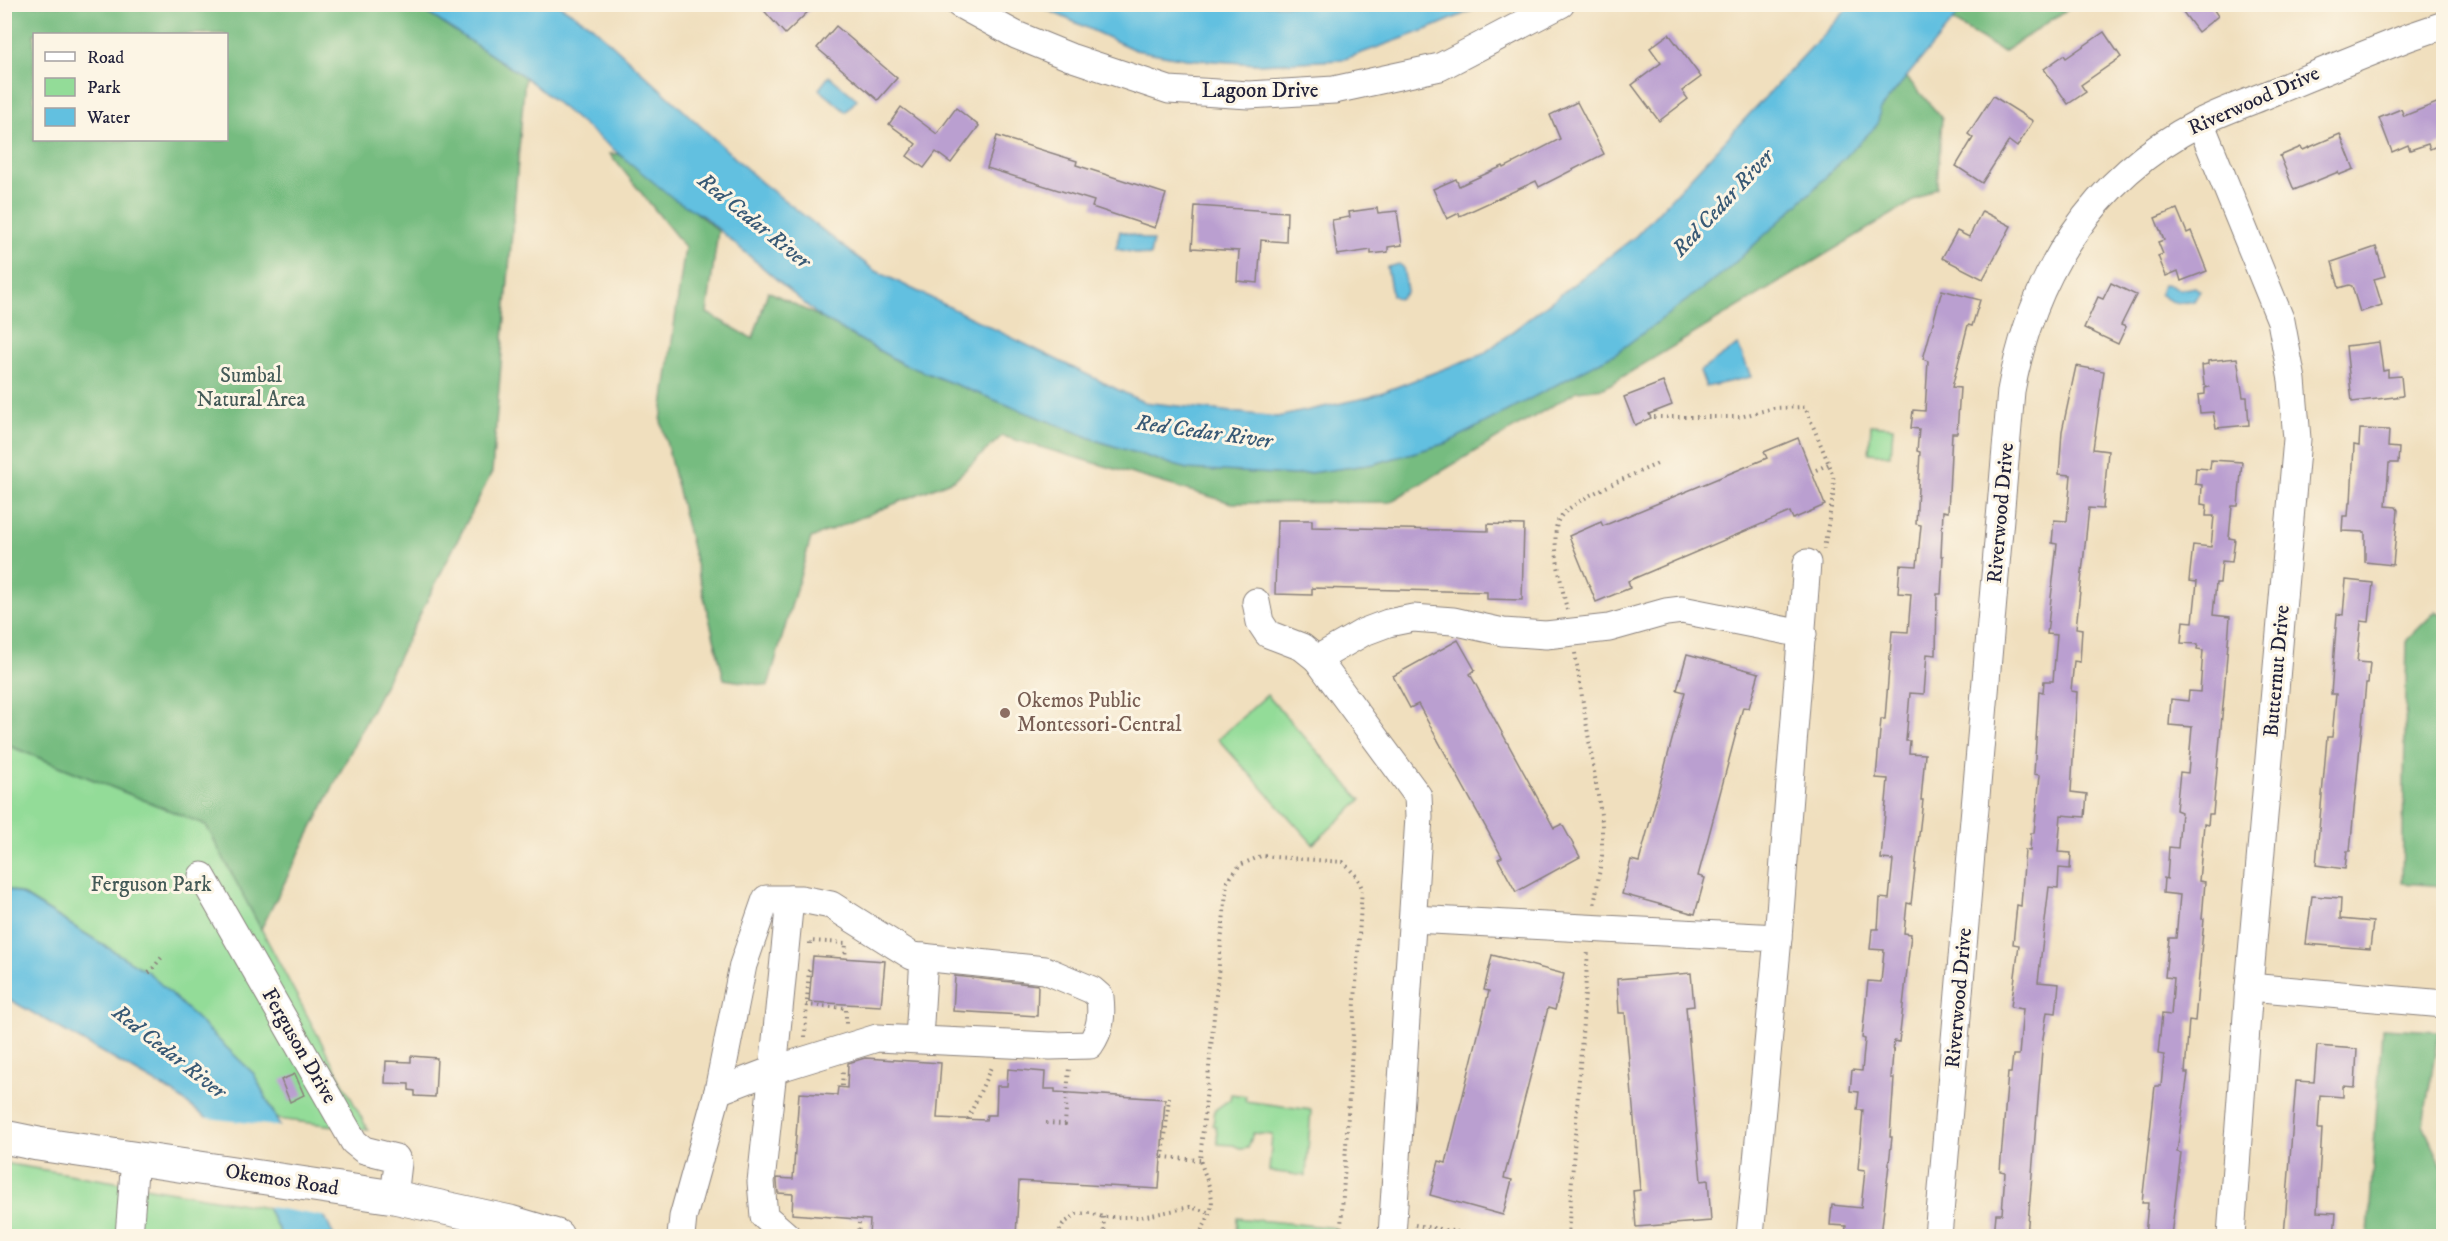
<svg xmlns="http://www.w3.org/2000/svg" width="2448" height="1241" font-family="'IM FELL DW Pica',serif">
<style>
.green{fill:#93dc98;stroke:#5a7f6a;stroke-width:1.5}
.forest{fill:#76bc80;stroke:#4c6f5e;stroke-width:1.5;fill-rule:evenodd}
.water{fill:#62c0e0;stroke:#42718e;stroke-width:1.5}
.pier{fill:#f0dfbe}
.building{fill:#ba9fd0}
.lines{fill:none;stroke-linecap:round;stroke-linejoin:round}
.minor-casing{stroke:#89807c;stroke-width:29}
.major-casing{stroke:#89807c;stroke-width:35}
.path{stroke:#89807c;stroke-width:4;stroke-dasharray:1.5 4.5;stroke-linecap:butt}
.minor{stroke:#fff;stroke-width:27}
.major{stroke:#fff;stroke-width:33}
.education-dot{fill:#8d6e63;stroke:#fcf5e5;stroke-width:2}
.labels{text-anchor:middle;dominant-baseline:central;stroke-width:6;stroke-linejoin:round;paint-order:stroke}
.street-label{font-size:21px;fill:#22223b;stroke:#fcf5e5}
.park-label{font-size:21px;fill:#445a57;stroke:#fcf5e5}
.education-label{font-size:21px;fill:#785e54;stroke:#fcf5e5;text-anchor:start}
.water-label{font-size:22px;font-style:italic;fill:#385975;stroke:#fcf5e5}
</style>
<rect width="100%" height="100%" fill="#fcf5e5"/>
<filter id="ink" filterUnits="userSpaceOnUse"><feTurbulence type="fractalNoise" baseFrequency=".0167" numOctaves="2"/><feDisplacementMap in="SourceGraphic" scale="12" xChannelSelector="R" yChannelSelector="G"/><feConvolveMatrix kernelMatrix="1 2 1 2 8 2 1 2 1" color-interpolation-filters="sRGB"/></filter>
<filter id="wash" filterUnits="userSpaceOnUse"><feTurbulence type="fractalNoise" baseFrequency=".008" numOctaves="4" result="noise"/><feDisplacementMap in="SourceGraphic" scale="24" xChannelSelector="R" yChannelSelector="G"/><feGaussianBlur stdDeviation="1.35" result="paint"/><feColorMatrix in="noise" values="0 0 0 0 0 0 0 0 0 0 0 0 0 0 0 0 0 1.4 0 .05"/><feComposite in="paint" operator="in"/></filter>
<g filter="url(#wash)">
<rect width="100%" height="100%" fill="#f0dfbe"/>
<g class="green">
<path d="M1871,425L1893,427L1891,455L1869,453Z"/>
<path d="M1267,695L1361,800L1313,844L1218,739Z"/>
<path d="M4,744L206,825L368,1130L277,1119L254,1074L149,973L22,894L5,888Z"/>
<path d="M1231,1094L1246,1096L1245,1101L1311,1110L1306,1176L1269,1171L1272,1135L1253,1133L1248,1148L1242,1149L1233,1145L1218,1144L1216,1126L1213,1125L1215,1110L1230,1099Z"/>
<path d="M4,1163L267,1208L282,1236H5Z"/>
<path d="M1237,1218L1336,1228L1335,1236H1236Z"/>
</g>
<g class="forest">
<path d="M4,5H415L525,77L492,472L261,929L206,825L5,744ZM34,34H226V140H34Z"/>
<path d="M1963,5H2074L2003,52L1949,19Z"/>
<path d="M1901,71L1942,118L1937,187L1604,388L1577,391L1390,502L1232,503L1002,436L955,479L811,538L768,686L724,679L661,421L685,247L610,154H628L718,231L707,313L753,339L768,291L820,317L901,363L1101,442L1187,469L1295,475L1374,464L1447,443Z"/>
<path d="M2436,611L2444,616L2443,886L2402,883L2407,640Z"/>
<path d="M2382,1028L2439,1031L2423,1124L2443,1168V1236H2368Z"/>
</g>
<g class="water">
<path d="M415,5H559L591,25L761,182L874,270L1143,402L1277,417L1370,397L1483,354L1636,236L1851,5H1966L1880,109L1878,124L1811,192L1726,271L1616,353L1447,443L1374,464L1295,475L1187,469L1101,442L901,363L820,317L703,216L674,199L525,77Z"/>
<path d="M1037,5H1485L1426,30L1342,60L1257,64L1186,59L1135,50Z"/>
<path d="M829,76L857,99L846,112L819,89Z"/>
<path d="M1120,231L1153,241L1150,256L1116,249Z"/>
<path d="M1399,264L1403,267L1407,291L1402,297L1398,299L1392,295L1387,267Z"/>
<path d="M2163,284L2172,285L2180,290L2195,287L2200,291L2194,301C2179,304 2172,304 2160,294Z"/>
<path d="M1738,345L1751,377L1706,387L1700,371Z"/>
<path d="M5,888L21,894L149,973L254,1074L334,1236H282L229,1135L173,1093L5,997Z"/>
</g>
<path class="pier" d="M199,1117L284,1127L328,1217L263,1206L226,1137Z"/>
<g id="blocks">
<g class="building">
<path d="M758,4H816L785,34Z"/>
<path d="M2177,4H2210L2218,16L2198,32Z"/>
<path d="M836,26L897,78L878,100L817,48Z"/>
<path d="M2104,32L2121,57L2081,85L2086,92L2068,104L2044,69L2064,55L2066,58Z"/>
<path d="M1669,34L1701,77L1682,91L1688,99L1659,121L1632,85L1661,63L1650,48Z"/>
<path d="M1993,96L2033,121L2017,147L2009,141L1982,183L1956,166L1973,138L1968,134Z"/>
<path d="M2444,100V143L2430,149L2428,144L2410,150L2408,145L2392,152L2379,118L2401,109L2404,116Z"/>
<path d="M1577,102L1604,154L1539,187L1536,181L1460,216L1459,213L1447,219L1433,189L1456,179L1459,186L1503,166L1504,168L1560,139L1550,115Z"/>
<path d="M901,107L937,134L956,108L979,126L951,163L936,152L924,168L907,156L916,144L889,124Z"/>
<path d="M2340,134L2354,169L2339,175L2338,172L2294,190L2280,156L2301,147L2303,150Z"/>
<path d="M997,136L1077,161L1076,165L1166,194L1155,228L1092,207L1094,201L987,168Z"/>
<path d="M1195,206L1287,212L1286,242L1261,240L1258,283L1237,281L1239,251L1192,248Z"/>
<path d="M1377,208L1378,213L1397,211L1402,245L1388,247V252L1371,254V250L1337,255L1332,220L1350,217L1349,212Z"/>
<path d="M2177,209L2187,233L2191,231L2207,271L2181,281L2178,271L2166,276L2158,256L2163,254L2158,242L2164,240L2155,218Z"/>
<path d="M1982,211L2011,226L1983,279L1942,258L1957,231L1969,237Z"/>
<path d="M2376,247L2385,276L2374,279L2382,305L2360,312L2352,286L2349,285L2339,288L2332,262Z"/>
<path d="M2111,283L2136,295L2121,325L2126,327L2118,344L2084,328L2098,297L2103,299Z"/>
<path d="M1942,290L1980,300L1972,326L1968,325L1952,387L1960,388L1957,433H1952L1948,512L1943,511L1941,556H1943L1941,594H1937L1936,655L1927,654L1924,694L1910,693L1906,741H1910L1909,753L1925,754L1921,800H1923L1911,904L1907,903L1904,933L1911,934L1899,1042L1894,1041L1891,1078H1894L1890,1137H1892L1881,1236H1845L1846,1226L1830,1225L1832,1205L1861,1208L1865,1170L1858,1169L1863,1110H1857L1859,1092L1850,1091L1852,1070L1862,1071L1865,1039L1862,1038L1868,981L1881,982L1884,950L1870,949L1872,929H1878L1880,898L1889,899L1893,860L1881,859L1888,779L1876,778L1881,719H1885L1892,631L1908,632L1911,594L1898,593L1900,565L1917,566L1921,525L1916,524L1920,452L1917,451L1919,429L1911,428L1913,410L1925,411L1928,361L1923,359Z"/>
<path d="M2379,342L2383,371L2388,370V377L2401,376L2403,396L2352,402L2346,346Z"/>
<path d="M2237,358L2243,397H2247L2249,425L2216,428L2213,412L2200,413L2198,395L2205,394V388L2209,387L2204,385L2202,365L2208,364V361Z"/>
<path d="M2076,366L2104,371L2093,449L2108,451L2103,509L2089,508L2076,628L2082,629L2080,662L2074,661L2071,691L2077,692L2071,792L2087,794L2085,817L2061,815L2058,852L2071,853L2070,869L2059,868L2058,888L2049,887L2038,982L2059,984L2056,1013L2047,1012L2043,1038L2027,1236H1994L1996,1214H2002L2005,1172L2000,1171L2008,1073H2011L2013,1055H2019L2023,1009L2011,1007L2019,945L2013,944L2017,905L2021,906L2025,850L2030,851L2031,833H2034L2040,775L2034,774L2039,691L2043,692L2044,681H2053L2057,635L2047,634L2057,544L2052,543L2054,520L2067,521L2071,475L2059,474L2062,431Z"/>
<path d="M1663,382L1672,405L1649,414L1651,418L1635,425L1624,397Z"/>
<path d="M2360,429L2389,430L2388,447L2399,448L2398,463H2389L2386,506L2396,507L2398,510L2393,565L2365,562V532L2342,531L2343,516H2348L2349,503H2351L2354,445L2359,446Z"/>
<path d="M1798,438L1825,505L1793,519L1790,512L1628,581L1630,588L1596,602L1569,536L1601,522L1603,526L1767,458L1764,452Z"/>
<path d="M2211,460L2242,462L2238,506H2232L2229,538L2235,539L2232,562L2222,561L2220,583H2216L2213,615L2230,617L2224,694L2213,814H2209L2208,825L2204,824L2199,881L2205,882L2202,919H2204L2195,1021L2189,1020L2185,1073H2188L2177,1152L2181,1153L2171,1236H2145L2148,1203H2142L2155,1086H2161L2164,1055L2158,1054L2162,1014L2171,1015L2174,978L2165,977L2169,938H2176L2180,895L2163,893L2164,878L2167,879L2169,847L2178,848L2181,812L2176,810L2180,772L2188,773L2192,727L2169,725L2171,699L2188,701L2189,691L2200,692L2203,650L2197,649L2198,644L2181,643L2183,621L2193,622L2197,582L2189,581L2193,545L2211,547L2214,516H2206L2207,505L2201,504L2202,485L2195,484L2196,468L2210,469Z"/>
<path d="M1277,520H1312V527L1488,531V524L1524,525L1522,600L1487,599V592L1312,588V595L1275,594Z"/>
<path d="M2346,580L2373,583L2369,622L2361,621L2357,662L2370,663L2368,683H2366L2350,851H2347L2345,869L2316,865L2327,737H2332L2336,694H2331L2337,614L2343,615Z"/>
<path d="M1458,640L1475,670L1470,674L1554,828L1562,824L1580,857L1516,892L1498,859L1502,857L1418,704L1410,708L1393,676Z"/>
<path d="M1687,654L1759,673L1749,708L1743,707L1698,876L1705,878L1695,914L1622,894L1631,860L1639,862L1685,692L1677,690Z"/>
<path d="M2312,896L2341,898L2340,919L2373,922L2370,949L2306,944Z"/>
<path d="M1492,955L1564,974L1555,1010L1548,1008L1504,1178L1512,1180L1503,1215L1430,1195L1439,1161L1446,1163L1489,991L1484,990Z"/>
<path d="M813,956L885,961L881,1006L809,1002Z"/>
<path d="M1691,973L1694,1006L1686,1007L1701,1181L1708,1180L1711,1221L1636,1227L1633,1191L1640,1190L1625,1013H1619L1617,979Z"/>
<path d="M955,976L1038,985L1037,1016L953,1011Z"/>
<path d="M2317,1046L2357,1049L2355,1087L2343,1086V1097L2320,1095L2318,1129H2322L2317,1212L2336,1213L2334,1236H2284L2296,1081L2314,1082Z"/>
<path d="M411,1056L437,1058L435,1097L415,1096V1091L409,1090V1084L385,1083L386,1061L411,1062Z"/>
<path d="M865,1058L941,1063L937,1118L986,1120L987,1115H996L997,1086H1007L1008,1069L1045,1072L1044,1089H1055V1092L1165,1099L1159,1189L1019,1181L1016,1236H869L870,1220L792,1214L793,1194L778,1193L777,1182V1178L793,1179L799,1093L837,1095L838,1087L847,1088L848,1063Z"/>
<path d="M295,1074L304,1095L290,1102L281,1080Z"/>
</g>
</g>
</g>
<g filter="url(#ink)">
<use href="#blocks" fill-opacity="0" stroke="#89807c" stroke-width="1.5"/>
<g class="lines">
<g class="minor-casing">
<g id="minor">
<path d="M959,4L1016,35L1070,57L1169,90L1249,95L1334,90L1440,67L1561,4"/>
<path d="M2200,122L2281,321L2292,380L2297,439L2249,987L2231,1236"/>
<path d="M1256,602L1260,622L1268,634L1302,647L1317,659L1418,796L1419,817L1392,1236"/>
<path d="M1317,659L1364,632L1388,623L1413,618L1453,621L1503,632L1546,635L1609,628L1666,612L1682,610L1803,634"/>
<path d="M202,876L354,1142L364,1150L396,1158L398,1163L394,1197"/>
<path d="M1413,919L1778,938"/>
<path d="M2249,987L2444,1004"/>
<path d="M919,1039L924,957"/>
<path d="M718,1091L773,1070L790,899"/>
<path d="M129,1236L135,1158"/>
<path d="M681,1236L683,1217L718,1091L743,965L766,899H801L831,905L912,956L1045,970L1092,990L1100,997C1102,1016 1101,1029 1090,1045L1050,1046L877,1038L773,1070L761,1182L764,1216L787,1236"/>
<path d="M1750,1236L1778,938L1807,563"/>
<path d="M1938,1236L2011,391C2032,276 2092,178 2199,123C2220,112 2244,104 2266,95C2314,75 2361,56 2409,37L2444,25"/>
</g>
</g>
<g class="major-casing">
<path id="major" d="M4,1137L38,1144L394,1197L510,1222L557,1236"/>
</g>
<g class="path">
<path d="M1654,417H1740L1774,408L1805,407L1833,474L1834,490L1824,549"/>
<path d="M1816,470L1829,464"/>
<path d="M1567,610C1563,591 1549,536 1559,519C1571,499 1636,474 1659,463"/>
<path d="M1575,653L1602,821V855L1594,907"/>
<path d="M810,944V941L846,943L845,958"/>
<path d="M149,973L162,957"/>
<path d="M806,1005L846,1008V1024"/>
<path d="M805,1037L809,967"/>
<path d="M842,1086L843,1070"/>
<path d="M1169,1097L1163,1157L1200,1160"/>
<path d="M968,1119L992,1065"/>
<path d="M1046,1123L1065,1124L1069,1067"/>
<path d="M1103,1217L1105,1236"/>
<path d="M1415,1225L1482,1236"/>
<path d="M858,1236L859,1223"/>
<path d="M1057,1236L1063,1224L1077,1214L1090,1213L1103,1217H1142L1190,1207L1211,1213"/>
<path d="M1198,1236C1220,1201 1212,1197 1200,1160L1227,882L1240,865L1261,856L1343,862L1357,877L1362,888L1341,1227"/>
<path d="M1568,1236L1588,950"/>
</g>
<use href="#minor" class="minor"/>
<use href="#major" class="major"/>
</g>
</g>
<circle class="education-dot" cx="1005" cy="713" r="6"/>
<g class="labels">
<g class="street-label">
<text x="1260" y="91">Lagoon Drive</text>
<text transform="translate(2254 101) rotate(-24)">Riverwood Drive</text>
<text transform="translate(2001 513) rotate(-85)">Riverwood Drive</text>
<text transform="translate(2277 671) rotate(-85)">Butternut Drive</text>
<text transform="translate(1959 998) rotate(-85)">Riverwood Drive</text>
<text transform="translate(299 1046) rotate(60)">Ferguson Drive</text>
<text transform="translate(282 1180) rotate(9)">Okemos Road</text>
</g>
<g class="park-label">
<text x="251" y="376">Sumbal<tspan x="251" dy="24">Natural Area</tspan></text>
<text x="151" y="885">Ferguson Park</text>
</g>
<g class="education-label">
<text x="1017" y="701">Okemos Public<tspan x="1017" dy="24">Montessori-Central</tspan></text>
</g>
<g class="water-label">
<text transform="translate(1723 203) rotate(-47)">Red Cedar River</text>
<text transform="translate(754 221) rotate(39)">Red Cedar River</text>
<text transform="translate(1204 432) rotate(8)">Red Cedar River</text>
<text transform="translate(169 1052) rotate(38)">Red Cedar River</text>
</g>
</g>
<rect width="2448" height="1241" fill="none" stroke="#fcf5e5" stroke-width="24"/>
<rect x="33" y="33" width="195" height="108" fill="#fcf5e5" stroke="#a5a1a1" stroke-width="1.5"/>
<rect x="45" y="52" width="30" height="9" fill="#ffffff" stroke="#a5a1a1" stroke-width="1.5"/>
<text x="87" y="63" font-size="18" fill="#22223b">Road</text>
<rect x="45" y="78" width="30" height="18" fill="#93dc98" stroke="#a5a1a1" stroke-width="1.5"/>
<text x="87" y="93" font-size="18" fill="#22223b">Park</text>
<rect x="45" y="108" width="30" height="18" fill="#62c0e0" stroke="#a5a1a1" stroke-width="1.5"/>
<text x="87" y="123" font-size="18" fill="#22223b">Water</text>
</svg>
